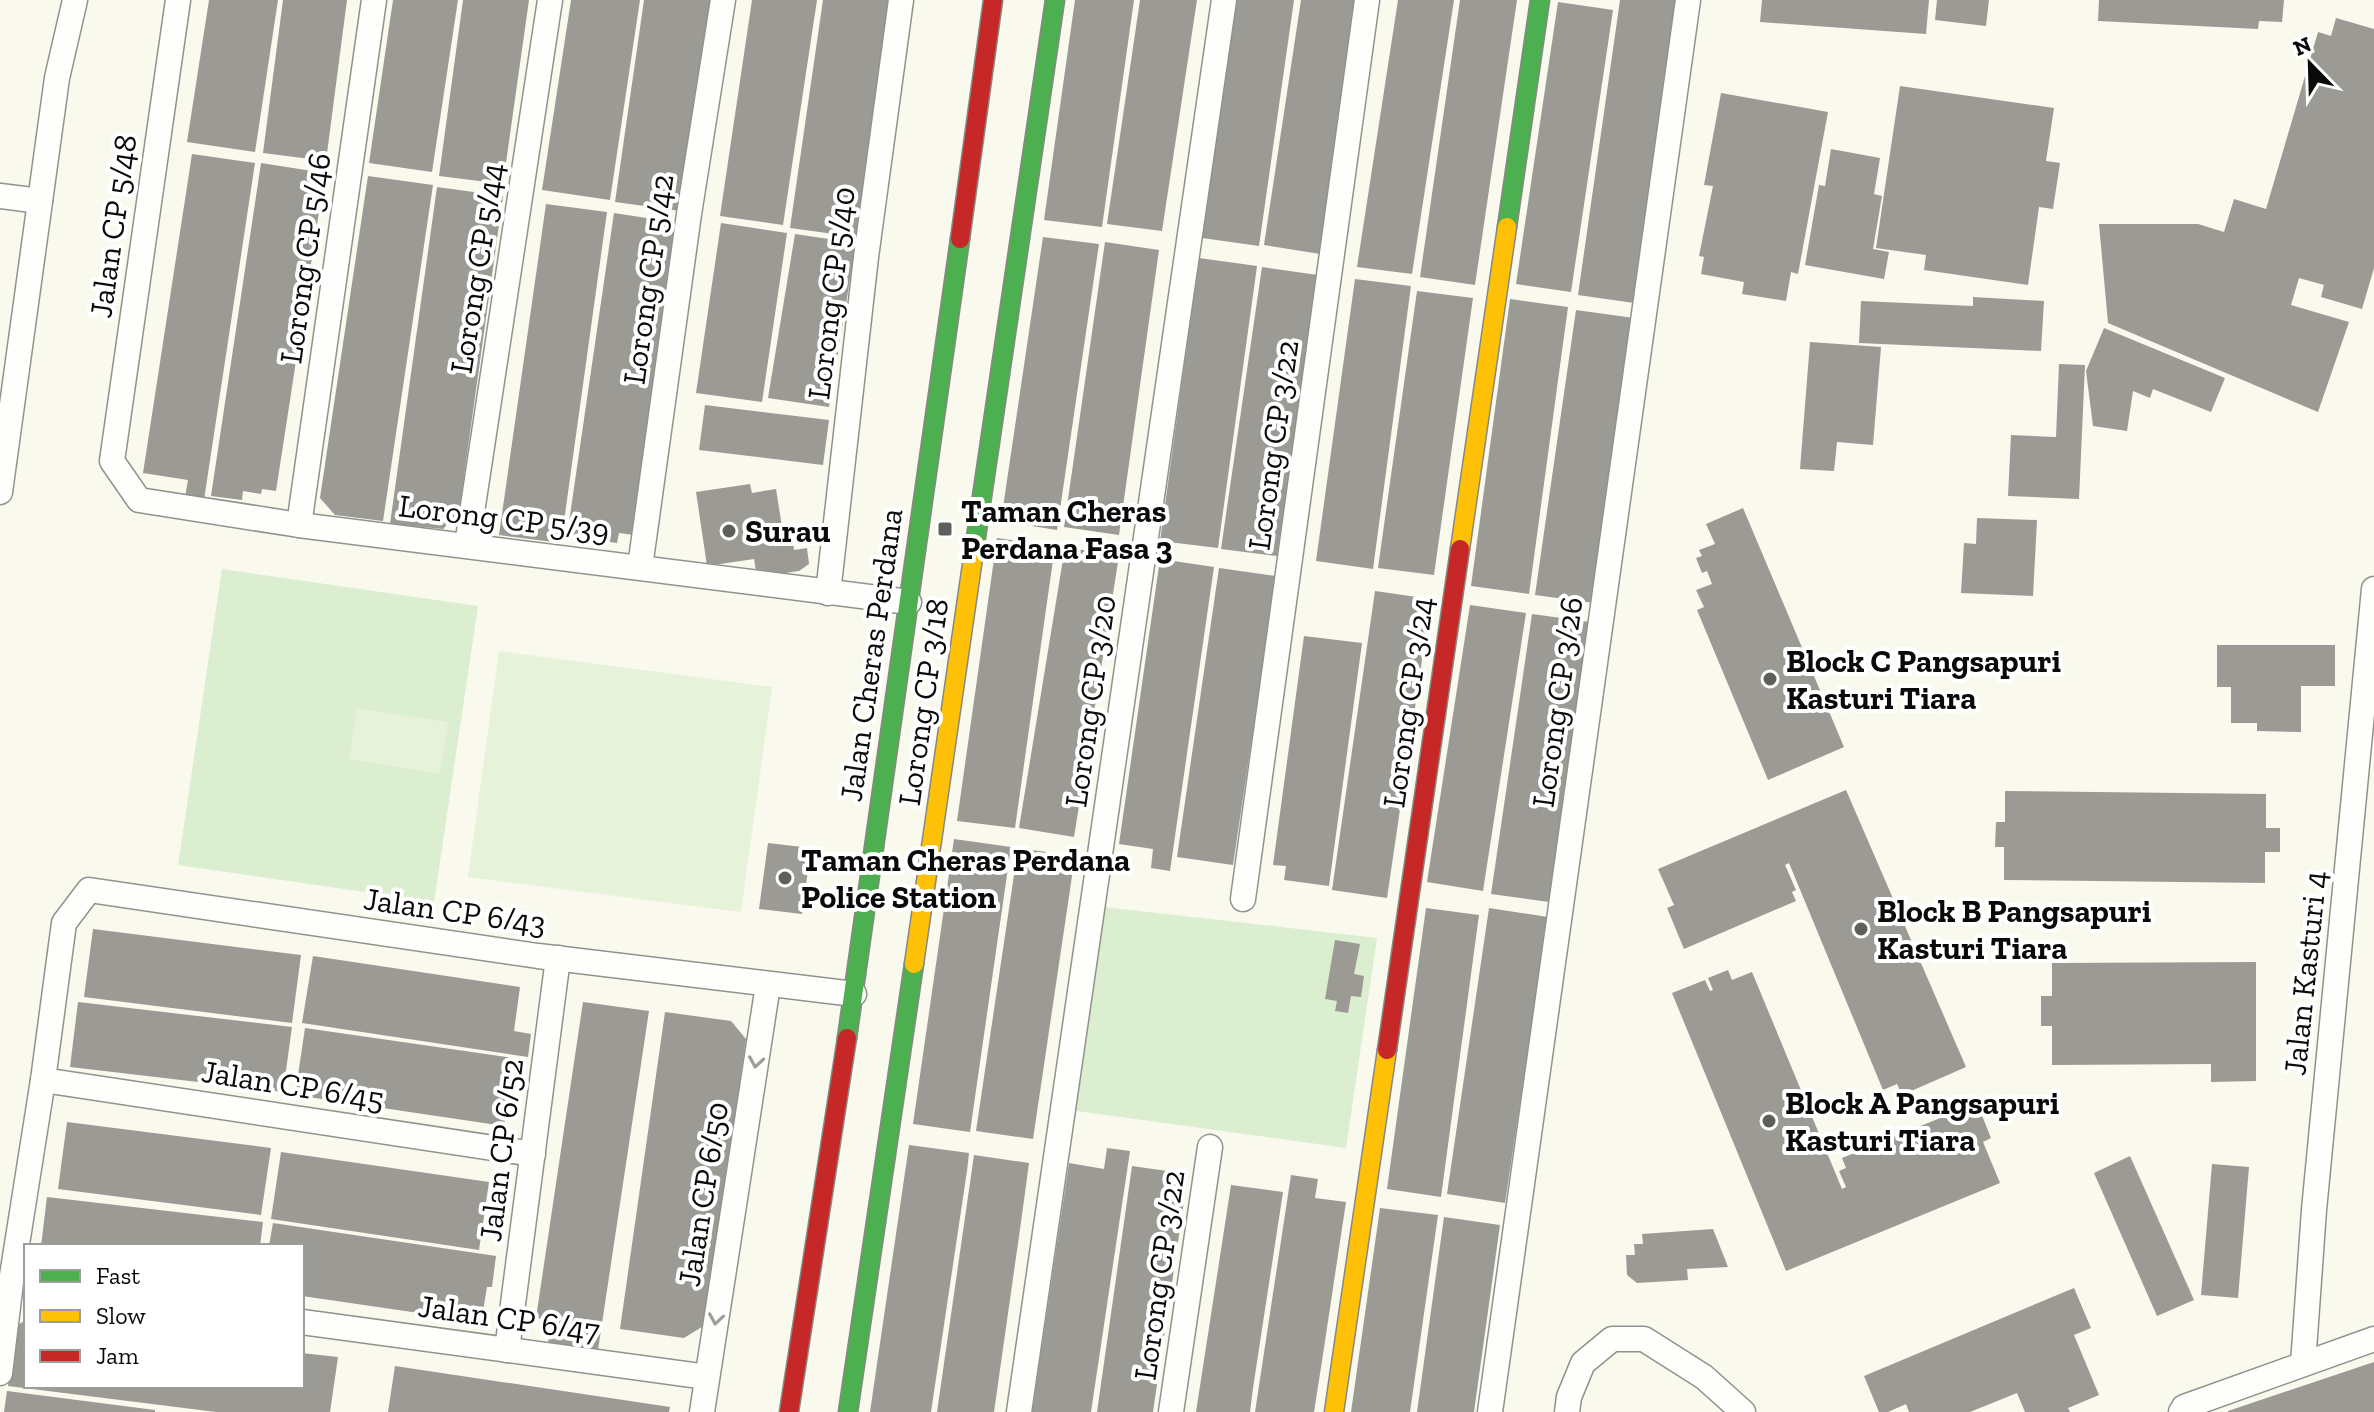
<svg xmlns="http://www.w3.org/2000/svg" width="2374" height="1412" font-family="'Zilla Slab',serif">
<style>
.green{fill:#dbeecf}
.pitch{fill:#e6f2d9}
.building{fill:#9c9a94}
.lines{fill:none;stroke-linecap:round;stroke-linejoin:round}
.street-casing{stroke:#92928d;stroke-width:27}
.fast-casing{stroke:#888883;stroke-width:21}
.slow-casing{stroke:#888883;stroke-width:21}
.jam-casing{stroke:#888883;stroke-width:21}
.street{stroke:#fefefc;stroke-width:24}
.fast{stroke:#4caf50;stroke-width:18}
.slow{stroke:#ffc107;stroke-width:18}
.jam{stroke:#c62828;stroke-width:18}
.oneway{stroke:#9c9c9b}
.poi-dot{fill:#5e5e5a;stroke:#fff;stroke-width:3}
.labels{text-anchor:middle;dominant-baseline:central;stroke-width:8;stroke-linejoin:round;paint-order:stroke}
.street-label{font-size:32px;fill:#0a0a0a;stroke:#fff}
.poi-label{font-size:32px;font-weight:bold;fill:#0a0a0a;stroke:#fff;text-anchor:start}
</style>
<rect width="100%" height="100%" fill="#f9f9ee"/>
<g class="green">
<path d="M222,569L478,606L434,902L178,865Z"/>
<path d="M1095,906L1377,938L1346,1148L1062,1109Z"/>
</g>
<g class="pitch">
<path d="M499,651L772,687L741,912L468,877Z"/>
<path d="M357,708L448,722L440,774L349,759Z"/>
</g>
<g class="building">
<path d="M209,0H278L255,152L187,142Z"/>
<path d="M283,0H347L326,161L263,153Z"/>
<path d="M393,0H458L432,172L369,163Z"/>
<path d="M463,0H529L503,184L439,176Z"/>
<path d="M571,0H640L610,200L542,190Z"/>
<path d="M644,0H711L681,211L615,202Z"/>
<path d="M752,0H817L783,225L720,216Z"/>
<path d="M823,0H891L856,237L790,228Z"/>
<path d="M1075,0H1134L1102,227L1044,220Z"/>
<path d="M1140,0H1197L1162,231L1107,224Z"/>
<path d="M1235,0H1294L1259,246L1202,238Z"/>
<path d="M1301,0H1358L1320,254L1264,245Z"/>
<path d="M1398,0H1454L1412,274L1357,267Z"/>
<path d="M1460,0H1517L1475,285L1420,277Z"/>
<path d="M1620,0H1677L1634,303L1578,295Z"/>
<path d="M1762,0H1929L1926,34L1760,22Z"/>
<path d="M1937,0H1989L1986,26L1935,20Z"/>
<path d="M2099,0H2284L2282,22L2259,21L2258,29L2098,21Z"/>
<path d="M1558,2L1613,10L1571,292L1516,284Z"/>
<path d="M2336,18L2374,29V268L2362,309L2321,297L2324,285L2299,278L2291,305L2349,322L2318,412L2108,323L2099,224H2198L2224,232L2234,199L2266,209L2318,32L2331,36Z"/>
<path d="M1900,86L2054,108L2046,161L2060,163L2053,209L2039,207L2028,285L1924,270L1926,255L1876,248Z"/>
<path d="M1721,93L1828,112L1798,274L1791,272L1786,301L1742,294L1744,282L1701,274L1704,257L1699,256L1713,186L1704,185Z"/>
<path d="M1831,149L1880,158L1874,194L1882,196L1873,249L1889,252L1884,279L1805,265L1819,185L1825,186Z"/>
<path d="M192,154L255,163L204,500L185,497L188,480L143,473Z"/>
<path d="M261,163L325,173L276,491L262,489L261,494L243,491L242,500L211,496Z"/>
<path d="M368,176L433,185L383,521L335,515L320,498Z"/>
<path d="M437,187L503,196L459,512L443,529L390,524Z"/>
<path d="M546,204L607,212L561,543L499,535Z"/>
<path d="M614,213L679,223L634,535L619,533L617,543L567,536Z"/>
<path d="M721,223L787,233L762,402L696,393Z"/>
<path d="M795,234L856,243L829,407L768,398Z"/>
<path d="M1043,237L1099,244L1057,530L1001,521Z"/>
<path d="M1105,242L1159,250L1119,535L1064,527Z"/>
<path d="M1199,258L1257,266L1218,548L1160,541Z"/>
<path d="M1262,267L1318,275L1277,556L1221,549Z"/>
<path d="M1355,279L1411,286L1373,569L1316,561Z"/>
<path d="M1417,291L1473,298L1434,575L1378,568Z"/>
<path d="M1973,297L2044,301L2041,351L1859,343L1861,301L1973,306Z"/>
<path d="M1510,299L1568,307L1529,594L1471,586Z"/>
<path d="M1576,310L1634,318L1594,603L1535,595Z"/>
<path d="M2104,328L2225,378L2211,412L2153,389L2150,398L2133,391L2127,431L2093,426L2086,371Z"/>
<path d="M1810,342L1881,347L1873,445L1837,442L1834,471L1800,469Z"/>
<path d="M2059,364L2085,365L2079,499L2008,496L2011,435L2056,437Z"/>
<path d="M705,405L829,420L823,465L699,450Z"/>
<path d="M750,484L752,493L776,489L782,527L791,526L794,550L807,548L809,564L799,571L757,577L754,559L707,566L696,492Z"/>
<path d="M1743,508L1844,747L1768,780L1697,610L1704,607L1696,590L1712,584L1707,571L1702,573L1696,558L1702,556L1699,550L1715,544L1706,524Z"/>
<path d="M1977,518L2037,520L2033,596L1961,593L1964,543L1976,544Z"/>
<path d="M997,538L1055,546L1015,828L957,821Z"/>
<path d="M1065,547L1119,556L1074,837L1019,828Z"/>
<path d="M1160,559L1214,567L1170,871L1151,868L1153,849L1119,844Z"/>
<path d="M1219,568L1276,576L1233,865L1177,857Z"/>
<path d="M1375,591L1431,599L1387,898L1332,890Z"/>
<path d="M1470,605L1526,613L1483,891L1427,882Z"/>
<path d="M1532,614L1590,622L1549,902L1491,894Z"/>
<path d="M1304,636L1362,643L1329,886L1284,880L1286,866L1273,865Z"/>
<path d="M2217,645H2335V686H2301V732L2257,731V723H2231V687H2217Z"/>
<path d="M1846,790L1966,1067L1902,1095L1897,1084L1883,1090L1789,863L1785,865L1796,890L1792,892L1796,901L1684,949L1667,908L1674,905L1658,869Z"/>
<path d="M2005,791L2266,794V828H2280V852H2265V883L2004,880V847H1995L1996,822H2005Z"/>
<path d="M954,839L1011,847L970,1132L913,1124Z"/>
<path d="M768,843L811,848L802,914L759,909Z"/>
<path d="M1018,848L1075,856L1033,1139L976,1131Z"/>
<path d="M1426,908L1479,915L1441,1197L1387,1189Z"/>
<path d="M1489,908L1548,917L1505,1203L1447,1194Z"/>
<path d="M93,929L301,955L292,1023L84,997Z"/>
<path d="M1335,940L1360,944L1354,974L1364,976L1361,997L1351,996L1348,1013L1335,1011L1337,1001L1325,999Z"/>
<path d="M313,956L520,987L514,1031L531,1034L528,1057L302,1023Z"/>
<path d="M2256,962V1081L2211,1082V1064L2052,1065V1026H2041V996H2052V963Z"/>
<path d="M1728,970L1732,980L1752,972L1842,1189L1846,1187L1839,1171L1846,1168L1842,1158L1977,1103L1991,1138L1983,1142L2000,1183L1786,1271L1672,993L1705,980L1710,991L1713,990L1708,978Z"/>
<path d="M78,1002L292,1027L283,1092L70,1067Z"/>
<path d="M583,1002L649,1011L598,1350L548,1343L552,1321L536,1318Z"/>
<path d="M665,1012L731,1021L746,1039L705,1325L684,1338L620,1329Z"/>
<path d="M305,1028L514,1058L504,1126L295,1095Z"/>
<path d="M67,1122L271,1148L261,1215L58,1189Z"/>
<path d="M909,1145L969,1153L967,1171L931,1412H870Z"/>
<path d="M1107,1148L1130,1151L1091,1412H1032L1069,1163L1104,1169Z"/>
<path d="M281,1152L489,1182L479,1250L271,1219Z"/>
<path d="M974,1155L1029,1163L1022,1215L994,1412H937Z"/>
<path d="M2130,1156L2194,1300L2157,1316L2094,1173Z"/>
<path d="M2212,1164L2249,1167L2238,1298L2201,1295Z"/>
<path d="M1132,1166L1188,1174L1153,1412H1097Z"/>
<path d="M1291,1175L1318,1179L1315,1198L1346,1202L1322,1361L1314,1412H1255Z"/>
<path d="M1231,1185L1283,1192L1253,1388L1250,1412H1196Z"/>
<path d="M47,1197L263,1222L260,1246H41Z"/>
<path d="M1380,1208L1438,1215L1410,1412H1351Z"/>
<path d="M1444,1217L1500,1225L1474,1412H1417Z"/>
<path d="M273,1223L496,1256L492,1287H487L483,1311L469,1309L467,1320L302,1296V1246H269Z"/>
<path d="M1713,1229L1728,1267L1687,1269L1688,1280L1637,1283L1627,1275L1626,1255H1635L1634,1244H1643L1642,1234Z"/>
<path d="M2074,1288L2091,1328L2074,1335L2099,1395L2068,1408L2070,1412H2025L2017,1393L1970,1412H1909L1906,1404L1888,1412H1879L1864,1376Z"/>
<path d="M26,1320V1386H302V1353L338,1357L330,1412H216L8,1386L16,1326Z"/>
<path d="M2374,1362V1412H2228V1411Z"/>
<path d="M395,1366L670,1407L669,1412H388Z"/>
<path d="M7,1391L155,1410V1412H4Z"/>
</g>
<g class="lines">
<g class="street-casing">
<g id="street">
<path d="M178,0L112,461L139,500L299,525L909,602"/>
<path d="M0,196L40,201"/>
<path d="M0,492L57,78L75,0"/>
<path d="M299,525L374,0"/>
<path d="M467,545L550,0"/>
<path d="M640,567L689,214L723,0"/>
<path d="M828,593L866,257L901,0"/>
<path d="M1243,899L1367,0"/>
<path d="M43,1080L533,1154"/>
<path d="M302,1322L707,1377"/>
<path d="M507,1350L558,958"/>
<path d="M2303,1364L2314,1210L2374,589"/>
<path d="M0,1373L11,1282L43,1080L64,923L89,890L538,956L854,994"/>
<path d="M702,1412L768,985"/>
<path d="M1019,1412L1224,0"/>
<path d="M1171,1412L1210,1147"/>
<path d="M1490,1412L1688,0"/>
<path d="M1567,1412L1569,1397L1583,1363L1612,1339H1644L1704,1377L1743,1412"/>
<path d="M2181,1412L2184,1407L2374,1339"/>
</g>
</g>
<g class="fast-casing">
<g id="fast">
<path d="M1507,227L1540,0"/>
<path d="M975,544L1055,0"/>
<path d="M847,1038L960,239"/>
<path d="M848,1412L914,964"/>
</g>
</g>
<g class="slow-casing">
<g id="slow">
<path d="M1460,549L1507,227"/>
<path d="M914,964L975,544"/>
<path d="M1334,1412L1387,1050"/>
</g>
</g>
<g class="jam-casing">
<g id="jam">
<path d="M960,239L993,0"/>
<path d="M1387,1050L1460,549"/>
<path d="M789,1412L847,1038"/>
</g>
</g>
<use href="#street" class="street"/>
<use href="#fast" class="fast"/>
<use href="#slow" class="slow"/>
<use href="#jam" class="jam"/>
</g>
<defs><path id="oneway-chevron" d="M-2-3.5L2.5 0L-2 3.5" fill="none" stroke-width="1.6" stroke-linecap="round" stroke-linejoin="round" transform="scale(2)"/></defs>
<g class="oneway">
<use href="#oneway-chevron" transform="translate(756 1062) rotate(99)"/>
<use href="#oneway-chevron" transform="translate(716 1319) rotate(99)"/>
</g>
<g class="poi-dot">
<rect x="937" y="521" width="16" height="16" rx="4"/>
<circle cx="729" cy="531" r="8"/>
<circle cx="1770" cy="679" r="8"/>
<circle cx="785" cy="878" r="8"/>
<circle cx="1861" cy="929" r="8"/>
<circle cx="1769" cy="1121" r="8"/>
</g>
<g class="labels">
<g class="street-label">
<text transform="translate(113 226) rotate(-82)">Jalan CP 5/48</text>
<text transform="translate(305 258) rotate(-82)">Lorong CP 5/46</text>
<text transform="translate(477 268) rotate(-81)">Lorong CP 5/44</text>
<text transform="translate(648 279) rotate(-82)">Lorong CP 5/42</text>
<text transform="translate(831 293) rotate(-83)">Lorong CP 5/40</text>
<text transform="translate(1273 445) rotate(-82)">Lorong CP 3/22</text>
<text transform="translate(504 518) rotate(7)">Lorong CP 5/39</text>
<text transform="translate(871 655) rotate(-82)">Jalan Cheras Perdana</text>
<text transform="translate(1090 701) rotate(-82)">Lorong CP 3/20</text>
<text transform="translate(923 702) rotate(-82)">Lorong CP 3/18</text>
<text transform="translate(1408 702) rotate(-82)">Lorong CP 3/24</text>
<text transform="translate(1557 702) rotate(-82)">Lorong CP 3/26</text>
<text transform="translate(455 911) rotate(8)">Jalan CP 6/43</text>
<text transform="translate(2305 973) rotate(-84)">Jalan Kasturi 4</text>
<text transform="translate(293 1085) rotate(9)">Jalan CP 6/45</text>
<text transform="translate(501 1150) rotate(-83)">Jalan CP 6/52</text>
<text transform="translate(703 1194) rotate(-81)">Jalan CP 6/50</text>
<text transform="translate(1159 1275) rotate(-82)">Lorong CP 3/22</text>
<text transform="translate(509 1318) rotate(8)">Jalan CP 6/47</text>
</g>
<g class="poi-label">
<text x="961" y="511">Taman Cheras<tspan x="961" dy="37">Perdana Fasa 3</tspan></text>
<text x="745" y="531">Surau</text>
<text x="1786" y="661">Block C Pangsapuri<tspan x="1786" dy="37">Kasturi Tiara</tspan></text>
<text x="801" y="860">Taman Cheras Perdana<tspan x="801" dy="37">Police Station</tspan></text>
<text x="1877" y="911">Block B Pangsapuri<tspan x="1877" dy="37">Kasturi Tiara</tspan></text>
<text x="1785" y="1103">Block A Pangsapuri<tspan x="1785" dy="37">Kasturi Tiara</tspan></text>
</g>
</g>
<rect x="24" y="1244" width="280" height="144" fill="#ffffff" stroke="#9d9d9d" stroke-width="2"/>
<rect x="40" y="1270" width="40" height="12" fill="#4caf50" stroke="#9d9d9d" stroke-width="2"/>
<text x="96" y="1284" font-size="24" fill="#0a0a0a">Fast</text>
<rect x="40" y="1310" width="40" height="12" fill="#ffc107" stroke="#9d9d9d" stroke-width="2"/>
<text x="96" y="1324" font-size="24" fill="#0a0a0a">Slow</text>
<rect x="40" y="1350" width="40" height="12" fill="#c62828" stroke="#9d9d9d" stroke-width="2"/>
<text x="96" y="1364" font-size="24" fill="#0a0a0a">Jam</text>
<g transform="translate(2310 64) rotate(337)" stroke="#ffffff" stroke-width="6" paint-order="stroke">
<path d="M0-6L14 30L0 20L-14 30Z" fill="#0a0a0a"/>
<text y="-12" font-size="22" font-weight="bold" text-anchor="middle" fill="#0a0a0a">N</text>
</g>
</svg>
